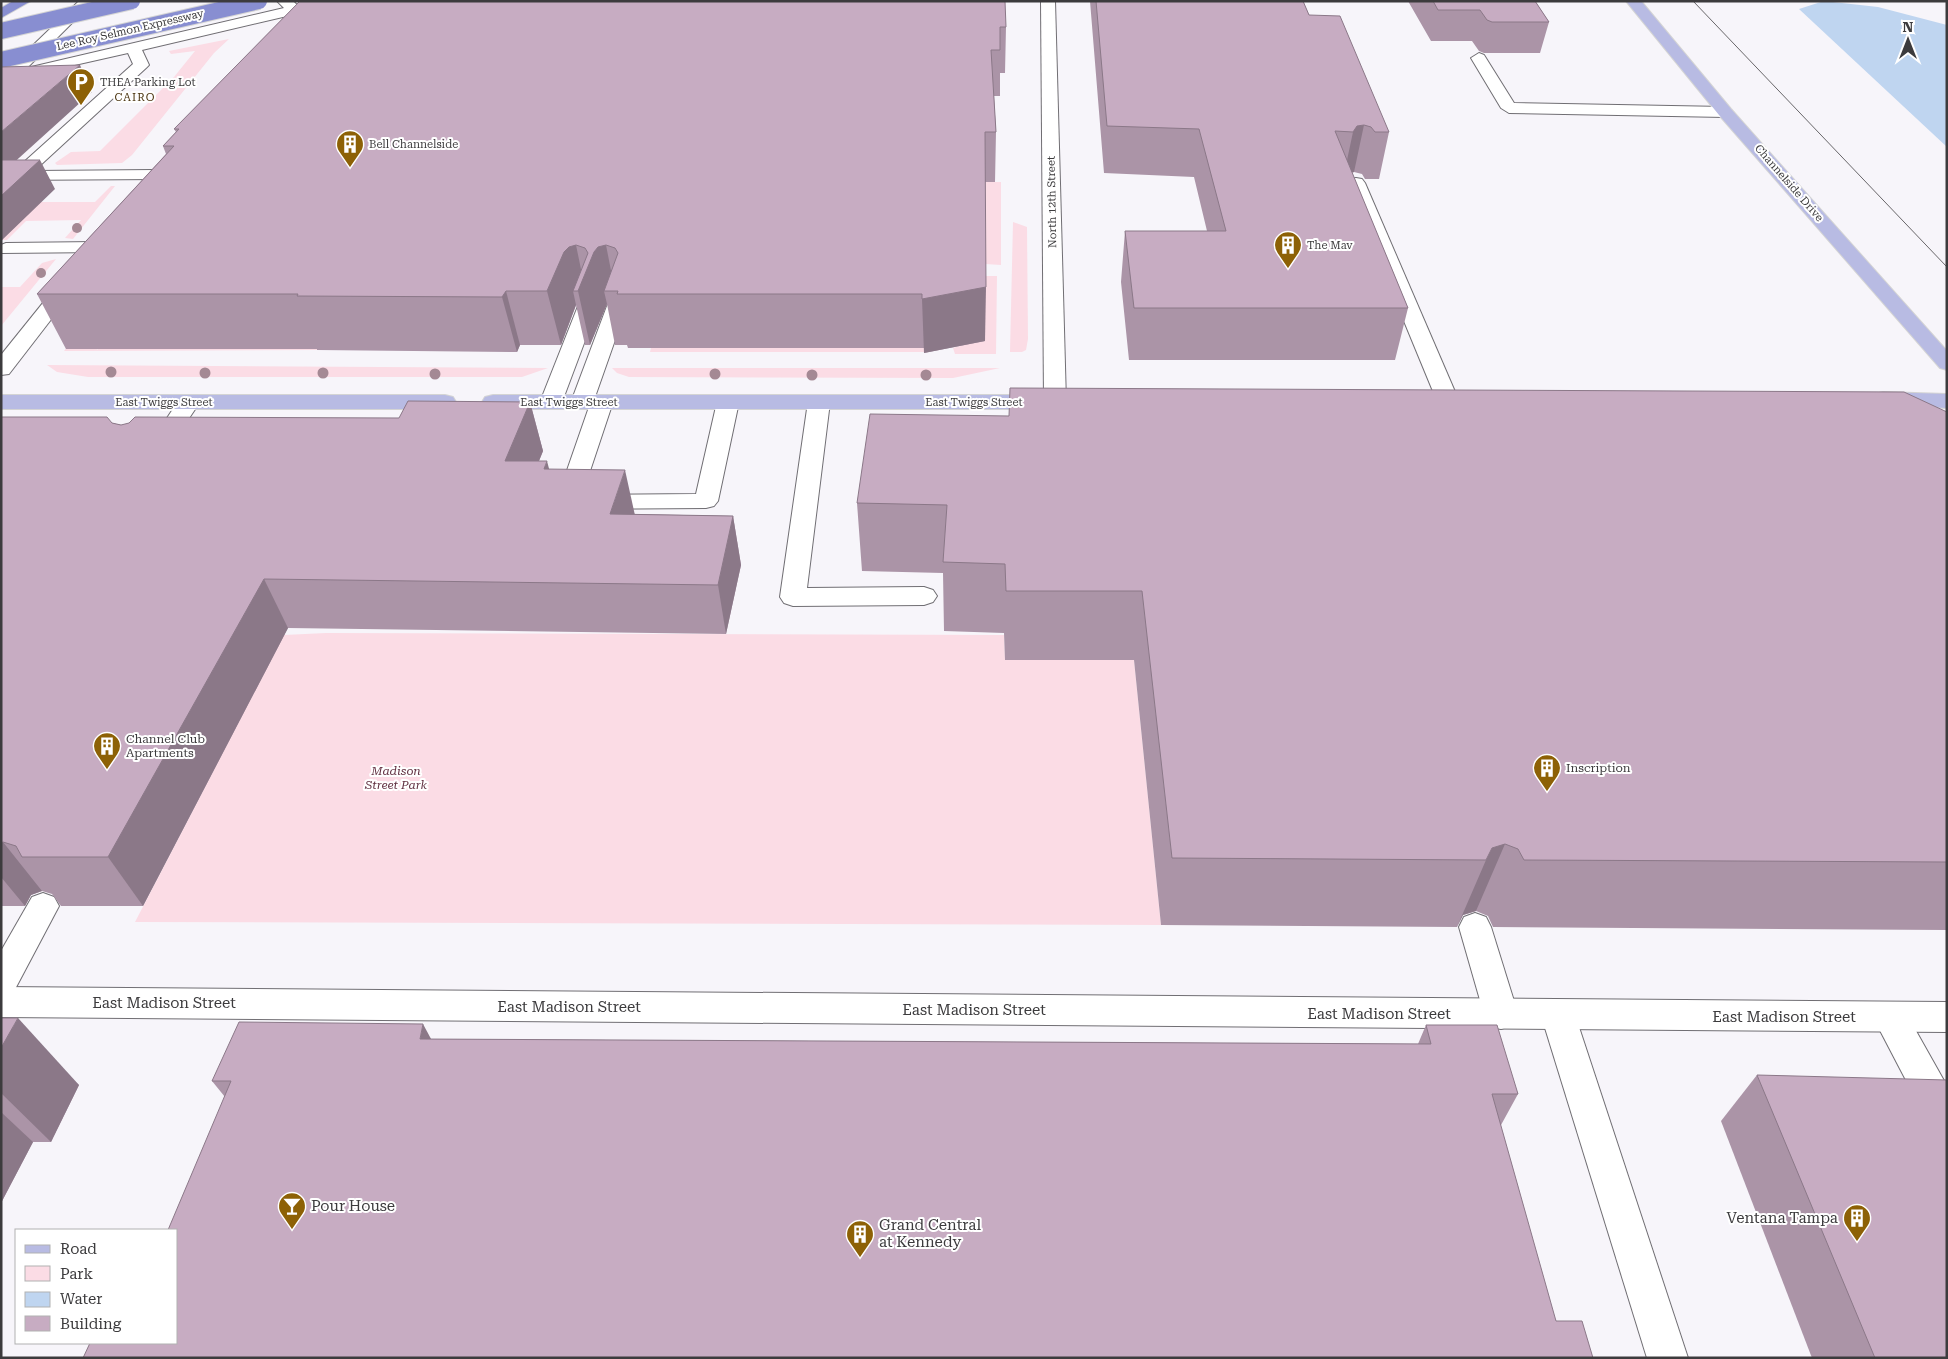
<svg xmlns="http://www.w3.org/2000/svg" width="1948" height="1359" font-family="'Roboto Serif',serif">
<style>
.green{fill:#fbdce5}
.water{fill:#bfd5f0}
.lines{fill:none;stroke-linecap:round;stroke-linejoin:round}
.service-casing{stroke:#706e73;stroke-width:2}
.minor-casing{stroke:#706e73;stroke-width:2}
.primary-casing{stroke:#d4d4d4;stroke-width:2}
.motorway-casing{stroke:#d4d4d4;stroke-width:2}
.service{fill:#fff;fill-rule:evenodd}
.minor{fill:#fff;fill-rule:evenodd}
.primary{fill:#b8bbe3;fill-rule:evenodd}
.motorway{fill:#888ed1;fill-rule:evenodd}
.tram{stroke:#686669;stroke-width:1}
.motorway-bridge-casing{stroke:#d4d4d4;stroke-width:18;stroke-linecap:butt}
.motorway-bridge{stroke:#888ed1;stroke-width:16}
.tree{fill:#a48994}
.wall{fill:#ab94a7}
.shaded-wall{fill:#8b7888}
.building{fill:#c7acc2;stroke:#8b7888}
.labels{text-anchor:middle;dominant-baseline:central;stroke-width:4;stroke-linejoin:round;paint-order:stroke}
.far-street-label{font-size:11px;fill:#3c3b3d;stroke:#fff}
.far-poi-label{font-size:11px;fill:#3c3b3d;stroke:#fff;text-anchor:start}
.far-neighbourhood-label{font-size:11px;letter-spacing:1px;fill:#4d3713;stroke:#fff}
.poi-label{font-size:12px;fill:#3c3b3d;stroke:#fff;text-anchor:start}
.park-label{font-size:12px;font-style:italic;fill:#613041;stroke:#fff}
.near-street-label{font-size:15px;fill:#3c3b3d;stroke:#fff}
.near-poi-label{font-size:15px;fill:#3c3b3d;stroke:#fff;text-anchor:start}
</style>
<rect width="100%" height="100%" fill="#f7f5fa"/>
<g class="green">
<path d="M229,39L214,53L132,155L122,163L57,165L55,163L71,152L100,151L174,77L195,51L171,54L169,51Z"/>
<path d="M982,182H1001V265L985,264Z"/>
<path d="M111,186H115L73,239L65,238L81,220L26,221L7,240H1L40,202H95Z"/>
<path d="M1013,222L1027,227L1028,339L1026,350L1022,352H1010Z"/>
<path d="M56,259L1,326V287H20L42,263Z"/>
<path d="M985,276H997L996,354H955L953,348L980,340Z"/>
<path d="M90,317L97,350L102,343L321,345L317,350L64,351Z"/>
<path d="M924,344V352H650L651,348H873Z"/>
<path d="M47,365L548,368L522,377H88L57,372Z"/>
<path d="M612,368H1000L953,378L629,377L617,373Z"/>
<path d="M326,633L1004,635L1005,660H1134L1161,925L135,922L284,635Z"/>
</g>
<path class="water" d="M1824,1L1878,7L1947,25V147L1799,9Z"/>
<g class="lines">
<g class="service-casing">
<g id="service">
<path d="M79,1L93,2L27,68L284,8L277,1H293L302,10L300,13L142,50L149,65L146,68L34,171L155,170L161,171L164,175L161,179L4,180L1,176L4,172L14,171L133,64L128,53L17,78L7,88L1,90V76Z"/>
<path d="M1479,53L1484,55L1514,103L1725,107L1733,112L1725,117L1509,113L1501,108L1471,58Z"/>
<path d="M1356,178L1362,179L1365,183L1459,401L1456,406L1448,408L1440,406L1437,401L1347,183L1350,179Z"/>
<path d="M97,242L104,244L106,248L104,252L1,253V245L6,243Z"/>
<path d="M588,300L595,302L598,306L562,402L559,407L551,409L543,407L540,402L578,306L581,302Z"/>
<path d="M617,300L624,302L627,306L595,397L602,395L610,397L613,402L582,495L696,494L717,402L720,397L728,395L736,397L739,402L718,501L714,506L706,508L568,509L560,507L556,502L589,407L582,409L574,407L571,402L607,306L610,302Z"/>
<path d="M189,395L197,397L200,402L169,448L166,453L158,455L150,453L147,448L181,397Z"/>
<path d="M819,395L827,397L830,402L807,588L924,587L933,590L937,596L933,602L924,605L793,606L784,603L780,597L808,402L811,397Z"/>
<path d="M43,893L54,897L59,906L13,993L1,997V951L32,897Z"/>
<path d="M1475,913L1486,917L1491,927L1518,1014L1513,1025L1501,1029L1489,1025L1484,1014L1459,927L1464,917Z"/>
<path d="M1558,1000L1570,1004L1575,1015L1688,1358H1647L1541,1015L1546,1004Z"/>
<path d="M1890,1002L1902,1006L1947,1086V1139L1934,1134L1873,1017L1878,1006Z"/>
</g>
</g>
<g class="minor-casing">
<g id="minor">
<path d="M1041,1H1055L1066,402L1063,407L1055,409L1047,407L1044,402Z"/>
<path d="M70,276L77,278L80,282L9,374L1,375V355L63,278Z"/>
<path d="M1,987L1947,1002V1032L1,1017Z"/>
</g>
</g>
<g class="primary-casing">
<g id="primary">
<path d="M1626,1H1641L1731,109L1947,351V370L1940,368L1719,115Z"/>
<path d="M1883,392L1947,394V408L1875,404L1872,399L1875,394Z"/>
<path d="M1,395H445L453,397L456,402L453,407L445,409H1Z"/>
<path d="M493,395H1047L1055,397L1058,402L1055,407L1047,409H493L485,407L482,402L485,397Z"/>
</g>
</g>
<g class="motorway-casing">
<path id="motorway" d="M13,1H31L1,18V8Z"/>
</g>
<use href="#service" class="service"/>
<use href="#minor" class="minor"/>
<use href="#primary" class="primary"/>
<use href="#motorway" class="motorway"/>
<path class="tram" d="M1693,1L1947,267"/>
<g class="motorway-bridge-casing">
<g id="motorway-bridge">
<path d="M1,31L132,1"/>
<path d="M1,60L259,1"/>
</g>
</g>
<use href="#motorway-bridge" class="motorway-bridge"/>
</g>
<g class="tree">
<circle cx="77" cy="228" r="5"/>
<circle cx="41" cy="273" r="5"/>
<circle cx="111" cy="372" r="5.5"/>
<circle cx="205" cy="373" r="5.5"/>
<circle cx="323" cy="373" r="5.5"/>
<circle cx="435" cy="374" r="5.5"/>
<circle cx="715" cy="374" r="5.5"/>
<circle cx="812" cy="375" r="5.5"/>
<circle cx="926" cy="375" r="5.5"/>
</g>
<g class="wall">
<path d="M300,1L1006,27L1005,73H1000V96H994L996,132L995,182H985V341L924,353V348H628L627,345H615L607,304L590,345H585L576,305L561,345H520L517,352L317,350V349H66L37,294L166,154L163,146L176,132L174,129Z"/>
<path d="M1090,1H1303L1309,15L1389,132L1379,179H1365L1362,174L1354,172L1352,173L1408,308L1395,360H1129L1121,282L1125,231H1207L1194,177L1104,173Z"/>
<path d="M1408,1H1535L1549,22L1540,53H1484L1479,51L1472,41H1431Z"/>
<path d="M530,402L543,451L539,461L549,469L635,514L733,516L741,565L726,634L288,628L143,906H61L52,894L42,891L31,895L25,906H1V417L112,423L121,425L399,418Z"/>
<path d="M1947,412V930L1493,927L1488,916L1476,911L1463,915L1457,927L1161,925L1134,660H1005L1004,633L944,631L943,573L862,571L857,503L1009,416Z"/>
<path d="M1,1018L79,1085L51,1142H33L1,1203Z"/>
<path d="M1426,1025L1518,1094L1501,1125L121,1343L225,1097L212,1081L431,1039L1418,1044Z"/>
<path d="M1757,1075L1947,1358H1812L1721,1121Z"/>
</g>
<g class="shaded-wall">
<path d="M80,65L92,92L9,167L40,160L55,189L1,241V132Z"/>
<path d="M1364,125L1354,172L1348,173L1343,179L1353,132L1357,126Z"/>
<path d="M576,245L583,279L594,252L598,247L606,245L615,291H604L607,304L590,345L578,291H573L576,305L561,345L547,291L564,252L569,247Z"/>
<path d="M986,287L985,341L924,353L922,299Z"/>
<path d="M506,291L520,345L517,352L502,297Z"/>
<path d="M530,402L543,451L519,510L505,461Z"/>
<path d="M547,461L560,510L544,469Z"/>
<path d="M625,470L636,520L610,514Z"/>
<path d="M733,516L741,565L726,634L718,585Z"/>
<path d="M264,579L288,628L143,906L108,857Z"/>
<path d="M3,842L42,891L31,895L25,906L1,877V843Z"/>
<path d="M1505,844L1476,911L1463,915L1457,927L1486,860L1492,848Z"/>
<path d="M18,1018L79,1085L51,1142L1,1093V1048Z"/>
<path d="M423,1024L458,1089L420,1039Z"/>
<path d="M1,1112L33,1142L1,1203Z"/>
</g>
<g class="building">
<path d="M300,1H1005L1006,27H1000V50H991L996,132H985L986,287L922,299V294H617L618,291H604L618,253L615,248L606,245L598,247L594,252L578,291H573L588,253L585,248L576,245L569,247L564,252L547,291H506L502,297L297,296L298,294H37L174,146H163L179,129H174Z"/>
<path d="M1096,1H1303L1309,15L1340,16L1389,132H1375L1371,127L1364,125L1357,126L1353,132L1335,131L1408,308H1134L1125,231H1226L1199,129L1107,126Z"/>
<path d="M1433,1H1535L1549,22H1492L1487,20L1480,10H1438Z"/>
<path d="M80,65L1,132V67Z"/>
<path d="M1,160H40L1,196Z"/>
<path d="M1010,388L1904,392L1947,412V862L1524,860L1518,849L1505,844L1492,848L1486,860L1172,858L1142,591H1006L1005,564L943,562L947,505L857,503L870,414L1009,416Z"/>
<path d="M408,401L530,402L505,461H547L544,469L625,470L610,514L733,516L718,585L264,579L108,857H22L16,846L3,842L1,843V417H107L112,423L121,425L129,423L135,417L399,418Z"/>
<path d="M1,1018H18L1,1048Z"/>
<path d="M239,1022L423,1024L420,1039L1431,1044L1426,1025H1497L1518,1094H1492L1556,1321H1582L1593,1358H83L90,1343H176V1230H168L231,1081H212Z"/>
<path d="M1757,1075L1947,1080V1358H1875Z"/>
</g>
<defs>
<g id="parking-pin" transform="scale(1.4375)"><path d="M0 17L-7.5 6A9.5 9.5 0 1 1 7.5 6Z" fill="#8d6106" stroke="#fff"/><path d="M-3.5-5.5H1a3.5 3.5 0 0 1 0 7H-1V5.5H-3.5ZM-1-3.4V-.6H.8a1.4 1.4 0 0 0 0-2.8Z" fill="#fff"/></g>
<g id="building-pin" transform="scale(1.4375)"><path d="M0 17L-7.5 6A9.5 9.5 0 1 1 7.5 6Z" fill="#8d6106" stroke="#fff"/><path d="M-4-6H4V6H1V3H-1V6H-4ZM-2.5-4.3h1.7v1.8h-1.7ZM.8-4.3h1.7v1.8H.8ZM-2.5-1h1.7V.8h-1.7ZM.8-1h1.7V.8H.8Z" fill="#fff"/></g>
<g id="bar-pin" transform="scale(1.4375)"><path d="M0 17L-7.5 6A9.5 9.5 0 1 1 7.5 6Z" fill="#8d6106" stroke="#fff"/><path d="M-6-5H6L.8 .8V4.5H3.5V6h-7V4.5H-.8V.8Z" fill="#fff"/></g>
</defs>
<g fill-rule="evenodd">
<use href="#parking-pin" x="81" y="82"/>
<use href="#building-pin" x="350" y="144"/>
<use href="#building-pin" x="1288" y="245"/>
<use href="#building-pin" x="107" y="746"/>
<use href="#building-pin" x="1547" y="768"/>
<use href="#bar-pin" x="292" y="1206"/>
<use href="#building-pin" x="1857" y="1218"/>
<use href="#building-pin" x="860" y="1234"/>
</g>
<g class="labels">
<g class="far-street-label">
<text transform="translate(130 30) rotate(-13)">Lee Roy Selmon Expressway</text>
<text transform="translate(1789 183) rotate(49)">Channelside Drive</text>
<text transform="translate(1052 202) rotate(-91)">North 12th Street</text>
<text x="164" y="402">East Twiggs Street</text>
<text x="569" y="402">East Twiggs Street</text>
<text x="974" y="402">East Twiggs Street</text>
</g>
<g class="far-poi-label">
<text x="100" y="82">THEA Parking Lot</text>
<text x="369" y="144">Bell Channelside</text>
<text x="1307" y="245">The Mav</text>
</g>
<g class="far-neighbourhood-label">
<text x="135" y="97">CAIRO</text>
</g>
<g class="poi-label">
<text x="126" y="739">Channel Club<tspan x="126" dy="14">Apartments</tspan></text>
<text x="1566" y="768">Inscription</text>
</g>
<g class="park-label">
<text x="396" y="771">Madison<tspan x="396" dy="14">Street Park</tspan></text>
</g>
<g class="near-street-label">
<text x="164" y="1003">East Madison Street</text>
<text x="569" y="1007">East Madison Street</text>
<text x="974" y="1010">East Madison Street</text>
<text x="1379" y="1014">East Madison Street</text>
<text x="1784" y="1017">East Madison Street</text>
</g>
<g class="near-poi-label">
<text x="311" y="1206">Pour House</text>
<text x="1838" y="1218" text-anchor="end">Ventana Tampa</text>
<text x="879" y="1225">Grand Central<tspan x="879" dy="17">at Kennedy</tspan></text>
</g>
</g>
<rect width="1948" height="1359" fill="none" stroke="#3c3b3d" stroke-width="5"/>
<rect x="15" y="1229" width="162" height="115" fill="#ffffff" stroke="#b1b1b1"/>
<rect x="25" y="1245" width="25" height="8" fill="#b8bbe3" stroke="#b1b1b1"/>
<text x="60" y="1254" font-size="15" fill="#3c3b3d">Road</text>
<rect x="25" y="1266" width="25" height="15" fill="#fbdce5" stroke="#b1b1b1"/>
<text x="60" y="1279" font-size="15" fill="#3c3b3d">Park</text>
<rect x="25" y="1292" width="25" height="15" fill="#bfd5f0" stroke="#b1b1b1"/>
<text x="60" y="1304" font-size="15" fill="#3c3b3d">Water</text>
<rect x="25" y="1316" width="25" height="15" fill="#c7acc2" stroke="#b1b1b1"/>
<text x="60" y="1329" font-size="15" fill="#3c3b3d">Building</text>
<g transform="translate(1908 40)" stroke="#ffffff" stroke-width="4" paint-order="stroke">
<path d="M0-4L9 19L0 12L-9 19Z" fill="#3c3b3d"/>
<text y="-8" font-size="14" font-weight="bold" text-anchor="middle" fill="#3c3b3d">N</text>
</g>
</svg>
